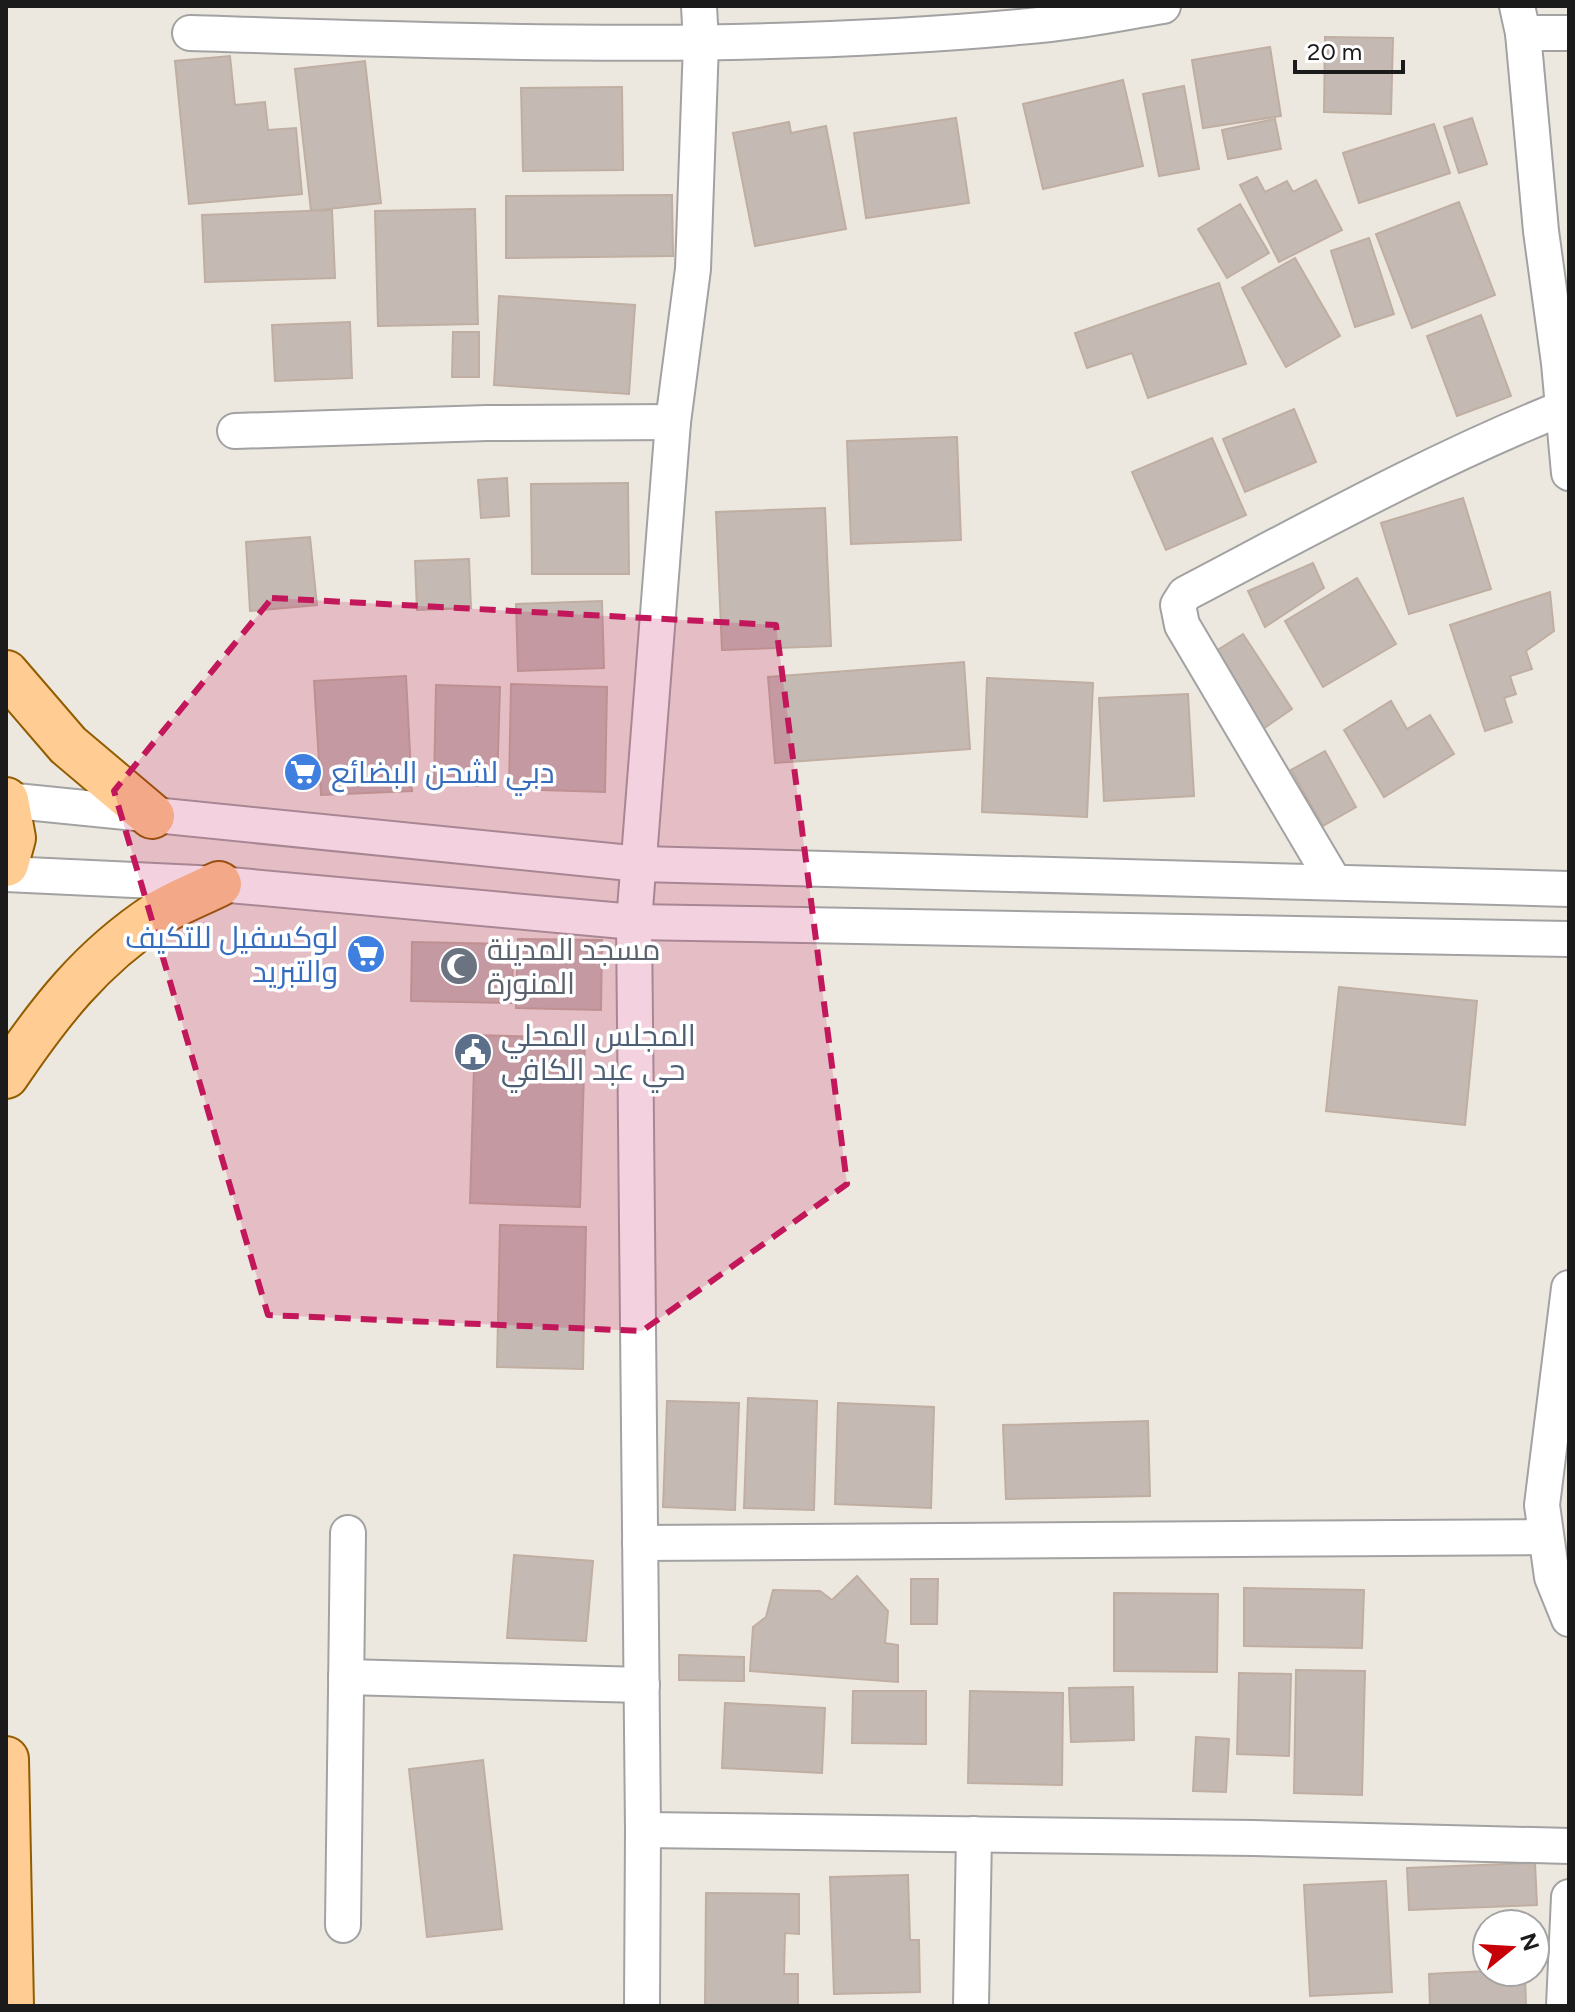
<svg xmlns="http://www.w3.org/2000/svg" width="1575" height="2012" font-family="Figtree,Cairo,sans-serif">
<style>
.building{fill:#c5bab3;stroke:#bfaea1;stroke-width:2}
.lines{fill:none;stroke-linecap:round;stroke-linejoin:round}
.street-casing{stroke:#a2a2a2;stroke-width:38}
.primary-casing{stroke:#925d00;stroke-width:48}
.street{stroke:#fff;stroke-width:34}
.primary{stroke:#ffcd93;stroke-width:44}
.marked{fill:#c2185b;fill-opacity:0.2;stroke:#c2185b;stroke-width:6;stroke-dasharray:16 10;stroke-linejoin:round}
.labels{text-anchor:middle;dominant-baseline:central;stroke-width:7;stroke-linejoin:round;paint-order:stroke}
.shop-label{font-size:30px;fill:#366cbe;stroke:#fff;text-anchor:start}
.worship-label{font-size:30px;fill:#5b616d;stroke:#fff;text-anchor:start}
.service-label{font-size:30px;fill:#4e5e75;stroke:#fff;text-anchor:start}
</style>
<rect width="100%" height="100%" fill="#ede8df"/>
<g class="building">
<path d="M1325,37L1393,38L1391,114L1324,112Z"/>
<path d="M1270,47L1281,116L1203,128L1192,60Z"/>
<path d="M230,56L235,105L265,102L268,130L296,128L302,194L189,204L175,61Z"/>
<path d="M365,61L381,203L311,211L295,69Z"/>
<path d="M1123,80L1143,166L1043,189L1023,104Z"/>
<path d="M1184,86L1199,169L1159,176L1143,94Z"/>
<path d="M622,87L623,170L523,171L521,88Z"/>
<path d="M956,118L969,203L866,218L854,133Z"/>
<path d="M1472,118L1487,164L1459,173L1444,127Z"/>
<path d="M1275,119L1281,149L1228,159L1222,130Z"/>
<path d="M789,122L791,133L826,126L846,229L755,246L733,133Z"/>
<path d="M1434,124L1450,173L1359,203L1343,153Z"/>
<path d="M1257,177L1265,192L1287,181L1293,192L1316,180L1342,230L1279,262L1240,185Z"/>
<path d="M672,195L673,256L506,258V196Z"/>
<path d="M1459,202L1495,295L1412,328L1376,234Z"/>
<path d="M1240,204L1269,253L1227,278L1198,229Z"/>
<path d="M475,209L478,324L378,326L375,211Z"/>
<path d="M332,210L335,278L205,282L202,215Z"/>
<path d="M1369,238L1394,314L1355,327L1331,251Z"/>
<path d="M1295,258L1340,336L1286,367L1242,288Z"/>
<path d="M1219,283L1246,364L1148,398L1132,353L1087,368L1075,333Z"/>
<path d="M499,296L635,305L629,394L494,385Z"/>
<path d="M1481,315L1511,396L1457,416L1427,336Z"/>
<path d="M350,322L352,378L275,381L272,325Z"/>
<path d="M453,332H479V377H452Z"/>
<path d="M1294,409L1316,462L1245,492L1223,439Z"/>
<path d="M957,437L961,540L851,544L847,441Z"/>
<path d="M1212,438L1246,515L1166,550L1132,472Z"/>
<path d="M507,478L509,516L481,518L478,480Z"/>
<path d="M628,483L629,574H532L531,484Z"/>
<path d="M1463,498L1491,589L1409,614L1381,523Z"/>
<path d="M825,508L831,646L722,650L716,512Z"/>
<path d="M310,537L317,605L250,611L246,542Z"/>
<path d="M469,559L471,608L417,610L415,561Z"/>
<path d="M1313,563L1324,588L1265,627L1248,591Z"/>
<path d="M1357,578L1396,644L1323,687L1285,621Z"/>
<path d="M1550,592L1554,631L1526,651L1532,669L1510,676L1516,694L1504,698L1512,722L1485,731L1450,625Z"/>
<path d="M602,601L604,668L518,671L516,604Z"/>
<path d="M1243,634L1292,709L1260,731L1211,654Z"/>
<path d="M964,662L970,749L775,763L768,677Z"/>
<path d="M406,676L412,791L321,795L314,681Z"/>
<path d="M987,678L1093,683L1087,817L982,812Z"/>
<path d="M511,684L607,687L605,792L509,789Z"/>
<path d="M436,685L500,687L497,786L434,785Z"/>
<path d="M1188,694L1194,796L1104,801L1099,698Z"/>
<path d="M1391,701L1407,729L1430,715L1454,754L1384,797L1344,730Z"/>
<path d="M1325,751L1356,807L1323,826L1291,770Z"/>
<path d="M518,939L602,940L601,1010L516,1008Z"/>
<path d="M412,942L513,944L512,1003L411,1001Z"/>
<path d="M1339,987L1477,1001L1465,1125L1326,1111Z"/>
<path d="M475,1035L585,1038L580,1207L470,1203Z"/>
<path d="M500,1225L586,1227L583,1369L497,1367Z"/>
<path d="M748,1398L817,1401L814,1510L744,1508Z"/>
<path d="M667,1401L739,1403L735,1510L663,1507Z"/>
<path d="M838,1403L934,1407L931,1508L835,1504Z"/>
<path d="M1148,1421L1150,1496L1006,1499L1003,1425Z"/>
<path d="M514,1555L593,1561L586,1641L507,1638Z"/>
<path d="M857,1576L888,1611L885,1643L898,1645V1682L750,1671L753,1627L766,1617L773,1590L820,1591L832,1600Z"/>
<path d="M911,1579H938L937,1624H911Z"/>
<path d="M1244,1588L1364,1590L1362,1648L1244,1646Z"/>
<path d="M1114,1593L1218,1594L1217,1672L1114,1671Z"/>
<path d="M679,1655L744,1657V1681L679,1680Z"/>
<path d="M1296,1670L1365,1671L1362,1795L1294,1793Z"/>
<path d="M1239,1673L1291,1674L1289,1756L1237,1754Z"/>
<path d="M1133,1687L1134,1740L1071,1742L1069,1688Z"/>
<path d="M853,1691H926V1744L852,1743Z"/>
<path d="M970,1691L1063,1693L1062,1785L968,1783Z"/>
<path d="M725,1703L825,1708L822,1773L722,1768Z"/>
<path d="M1196,1737L1229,1739L1226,1792L1193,1791Z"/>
<path d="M483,1760L502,1929L427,1937L409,1769Z"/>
<path d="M1535,1863L1537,1905L1409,1910L1407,1868Z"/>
<path d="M908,1875L910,1940H919L920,1992L834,1994L830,1877Z"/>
<path d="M1386,1881L1392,1992L1310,1996L1304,1885Z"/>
<path d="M706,1893L799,1894V1934L785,1933L784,1974H798V2006H705Z"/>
<path d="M1487,1971L1525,1972L1526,2006H1430L1429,1974Z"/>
</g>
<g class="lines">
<g class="street-casing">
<g id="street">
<path d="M1517,6L1523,33L1541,231L1559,363L1569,473"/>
<path d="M190,33C476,42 764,53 1050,24C1088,20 1126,12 1163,6"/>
<path d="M1523,33H1569"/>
<path d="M235,431L487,423L673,422"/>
<path d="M6,800L640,864L1569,889"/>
<path d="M6,874L219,884L634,922L1569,939"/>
<path d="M1334,882L1182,625L1178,605L1185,594C1309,529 1433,460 1563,408"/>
<path d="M1569,1288L1542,1505L1552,1577L1569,1619"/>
<path d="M640,1543L1546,1537"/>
<path d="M346,1677L642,1685"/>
<path d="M643,1830L1254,1838L1569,1846"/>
<path d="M343,1925L348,1533"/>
<path d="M642,2006L643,1830L634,922L673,422L693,269L701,43L699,6"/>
<path d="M971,2006L974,1834"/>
<path d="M1564,2006L1569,1897"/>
</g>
</g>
<g class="primary-casing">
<g id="primary">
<path d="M6,673L68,745L152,816"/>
<path d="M6,800L13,838L6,864"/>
<path d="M6,1076C50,1011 91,958 158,914C177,902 199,894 219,884"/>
<path d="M6,1759L11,2006"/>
</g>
</g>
<use href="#street" class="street"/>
<use href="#primary" class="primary"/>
</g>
<path class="marked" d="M272,598L776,625L847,1184L642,1331L268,1315L114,791Z"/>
<defs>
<g id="supermarket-disc" transform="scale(2)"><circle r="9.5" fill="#3f7fe0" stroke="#fff"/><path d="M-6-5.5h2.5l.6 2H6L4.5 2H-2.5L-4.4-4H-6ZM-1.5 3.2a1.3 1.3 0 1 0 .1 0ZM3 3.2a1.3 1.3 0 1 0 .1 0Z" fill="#fff"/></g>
<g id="mosque-disc" transform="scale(2)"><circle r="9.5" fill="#6b7280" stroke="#fff"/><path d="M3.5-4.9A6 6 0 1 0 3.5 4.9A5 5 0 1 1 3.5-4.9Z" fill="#fff"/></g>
<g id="civic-disc" transform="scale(2)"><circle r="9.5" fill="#5c6f8a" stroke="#fff"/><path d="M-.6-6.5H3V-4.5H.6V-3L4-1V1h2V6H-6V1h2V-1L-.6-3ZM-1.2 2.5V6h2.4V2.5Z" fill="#fff"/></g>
</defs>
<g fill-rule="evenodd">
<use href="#supermarket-disc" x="303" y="772"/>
<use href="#supermarket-disc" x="366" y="954"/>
<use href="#mosque-disc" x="459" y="966"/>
<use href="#civic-disc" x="473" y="1052"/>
</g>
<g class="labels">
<g class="shop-label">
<text x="331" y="772">دبي لشحن البضائع</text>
<text x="338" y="937" text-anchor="end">لوكسفيل للتكيف<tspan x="338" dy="34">والتبريد</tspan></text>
</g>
<g class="worship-label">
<text x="487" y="949">مسجد المدينة<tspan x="487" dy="34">المنورة</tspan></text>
</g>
<g class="service-label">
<text x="501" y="1035">المجلس المحلي<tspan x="501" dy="34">حي عبد الكافي</tspan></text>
</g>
</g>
<rect width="1575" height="2012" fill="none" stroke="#1b1b1b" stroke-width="16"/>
<g transform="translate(1511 1948) rotate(72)"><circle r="38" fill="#ffffff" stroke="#a4a4a4" stroke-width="2"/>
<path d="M0-6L14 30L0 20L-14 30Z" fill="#c60006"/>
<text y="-12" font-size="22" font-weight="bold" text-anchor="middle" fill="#1b1b1b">N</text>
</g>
<path d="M1295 60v12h108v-12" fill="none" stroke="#1b1b1b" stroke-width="4"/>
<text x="1307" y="60" font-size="24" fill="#1b1b1b" stroke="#ffffff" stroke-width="6" paint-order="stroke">20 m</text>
</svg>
